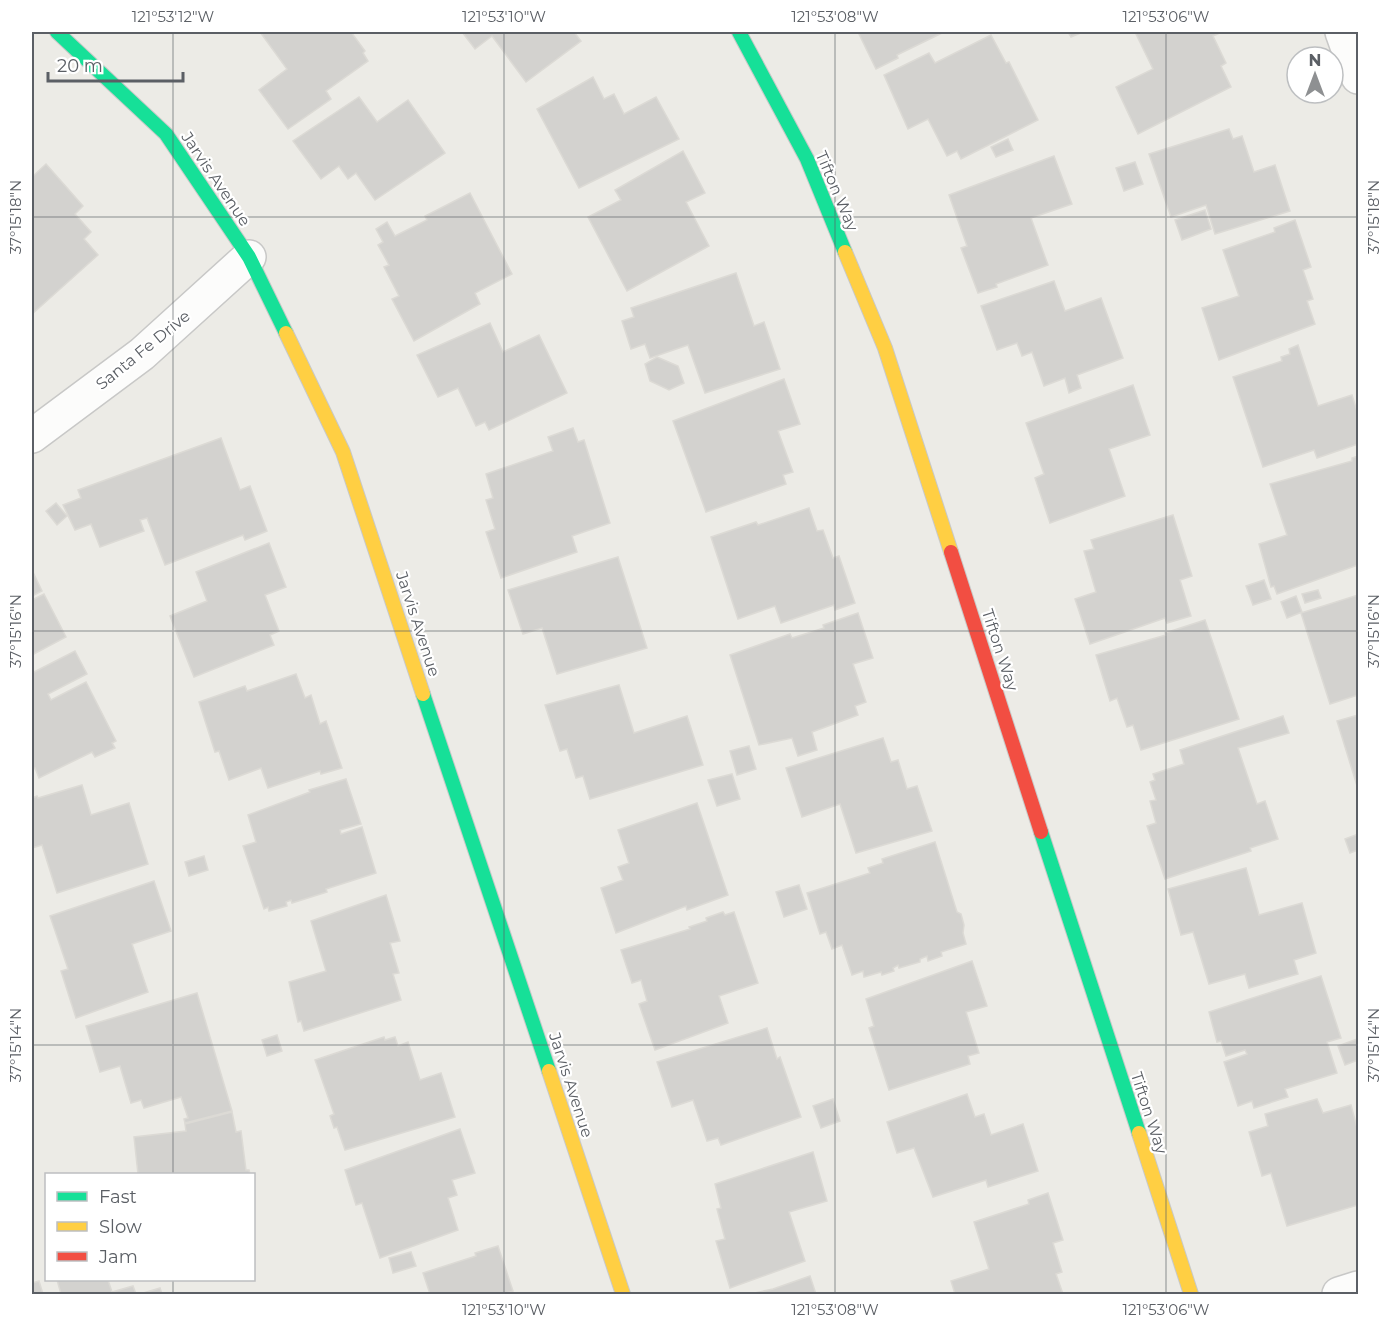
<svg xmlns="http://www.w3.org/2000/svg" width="1390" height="1326" font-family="Montserrat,sans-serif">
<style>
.building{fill:#d3d2cf;stroke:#dcdad5;stroke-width:1.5}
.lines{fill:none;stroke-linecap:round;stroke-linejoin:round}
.street-casing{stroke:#c8c8c7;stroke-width:36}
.fast-casing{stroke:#c8c9c8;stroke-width:16}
.slow-casing{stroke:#c8c9c8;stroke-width:16}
.jam-casing{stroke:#c8c9c8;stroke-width:16}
.street{stroke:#fcfcfb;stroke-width:33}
.fast{stroke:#16e098;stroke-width:14}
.slow{stroke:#ffcf43;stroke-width:14}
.jam{stroke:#f24e42;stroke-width:14}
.ticks{fill:none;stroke:#5b5f65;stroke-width:1.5;stroke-opacity:0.45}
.labels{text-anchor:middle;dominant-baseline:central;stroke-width:4.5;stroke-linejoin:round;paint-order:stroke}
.street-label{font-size:16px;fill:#5b5f65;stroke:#fff}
.neatline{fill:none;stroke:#5b5f65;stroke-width:2}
.ticks-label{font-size:15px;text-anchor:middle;fill:#5b5f65}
</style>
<rect width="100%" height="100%" fill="#ecebe6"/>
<g class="building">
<path d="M260,32H351L365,51L363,53L368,61L326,91L331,99L288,129L259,90L287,69Z"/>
<path d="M462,32H574L581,41L526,82L492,36L475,49Z"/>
<path d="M858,32H944L897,55L898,58L876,69Z"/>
<path d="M1068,32H1083L1071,37Z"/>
<path d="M1135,32H1222L1213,36L1226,63L1221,66L1231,87L1138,134L1116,87L1153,69Z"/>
<path d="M991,35L1006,63L1009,62L1038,120L961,159L957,151L947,156L928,119L908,129L884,75L929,53L935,63Z"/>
<path d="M593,77L604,99L614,94L624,114L656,97L679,139L579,188L537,109Z"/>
<path d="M359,97L377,122L408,100L445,153L375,200L356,173L348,179L339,166L321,179L293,141Z"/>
<path d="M1229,129L1233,139L1242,136L1254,172L1275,165L1290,211L1215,234L1206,205L1171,217L1149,154Z"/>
<path d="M1008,139L1013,150L996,157L991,147Z"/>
<path d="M683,151L705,193L686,202L709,246L627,291L588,217L621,200L615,190Z"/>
<path d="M1054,156L1072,204L1031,218L1048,265L996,284L997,287L978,293L961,248L967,246L949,195Z"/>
<path d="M1135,162L1143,184L1124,191L1116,168Z"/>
<path d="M46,164L83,206L75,214L91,232L84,239L98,255L32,314V177Z"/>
<path d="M470,193L512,274L475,293L480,304L414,341L392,299L399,296L384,267L389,265L378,245L383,242L376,229L387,222L395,236L427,220L425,216Z"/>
<path d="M1205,210L1211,229L1182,240L1175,220Z"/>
<path d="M1295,220L1311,267L1303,270L1313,299L1307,301L1315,324L1219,360L1202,308L1239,296L1223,250L1275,232L1274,228Z"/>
<path d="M736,273L754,326L764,322L780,369L705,393L688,345L650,358L645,344L631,349L622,321L634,317L631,308Z"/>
<path d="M1054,281L1065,311L1101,298L1123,358L1077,375L1081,388L1069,393L1065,378L1044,386L1032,352L1022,356L1017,343L997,350L981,306Z"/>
<path d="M490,323L503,352L539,335L567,393L489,430L485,422L476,426L458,388L438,397L417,355Z"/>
<path d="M1298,345L1318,406L1352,395L1358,414V444L1317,458L1314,450L1263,467L1233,377L1282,361L1281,357L1290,354L1289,349Z"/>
<path d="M657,357L678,366L684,383L669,390L650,381L645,364Z"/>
<path d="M784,379L800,424L778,431L793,472L783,475L786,484L706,512L673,421Z"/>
<path d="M1133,385L1150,435L1109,449L1125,496L1050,523L1035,478L1044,474L1026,423Z"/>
<path d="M573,428L578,442L584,440L610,523L572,536L577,552L501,578L486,532L495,529L486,500L493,498L486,474L553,451L548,437Z"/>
<path d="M221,438L240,490L250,486L267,531L245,540L243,535L165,565L147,518L140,520L144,531L100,547L91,524L75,530L63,505L81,498L78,490Z"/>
<path d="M1358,456V565L1277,594L1274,586L1271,587L1259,544L1287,535L1270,484L1352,461V458Z"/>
<path d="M56,503L67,516L57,525L46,511Z"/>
<path d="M809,508L817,531L823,530L833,558L839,556L855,603L835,610L834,605L781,623L775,606L738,619L711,537L756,522L758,525Z"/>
<path d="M1173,515L1192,576L1180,580L1191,616L1167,623L1165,618L1090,644L1075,599L1096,592L1084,551L1094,549L1091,540Z"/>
<path d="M269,543L286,587L265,595L279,631L270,635L274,645L194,677L170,616L207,601L196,572Z"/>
<path d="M618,557L647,648L557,674L542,628L523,634L508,590Z"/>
<path d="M32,570L42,591L32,596Z"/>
<path d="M1264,580L1271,599L1253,605L1246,586Z"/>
<path d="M1318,590L1321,598L1305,603L1302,594Z"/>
<path d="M44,594L66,637L32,655V600Z"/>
<path d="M1358,595V695L1330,704L1301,613Z"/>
<path d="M1296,596L1302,612L1287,618L1281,602Z"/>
<path d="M858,613L873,658L853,664L866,702L855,706L858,715L812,732L817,750L798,756L792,738L759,745L730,655L790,634L792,638L824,628L823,625Z"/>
<path d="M1205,620L1239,719L1141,750L1133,725L1127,727L1117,698L1110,701L1096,655L1166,635L1165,633Z"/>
<path d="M75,651L87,674L48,694L51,700L86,682L116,741L112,743L115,748L95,757L92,752L39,778L35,768L32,770V673Z"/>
<path d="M296,674L305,698L311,695L320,724L326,721L342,768L321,774L320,771L268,788L261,768L229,780L219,751L215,752L199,702L245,686L247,691Z"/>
<path d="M619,685L634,733L687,716L703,765L590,799L583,776L576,778L567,749L560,751L545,705Z"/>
<path d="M1358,715V789L1337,721Z"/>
<path d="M1283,716L1289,733L1238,748L1257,804L1265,801L1278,839L1250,848L1251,851L1165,879L1147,826L1156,823L1150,801L1156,800L1150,782L1155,780L1153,774L1184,764L1180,750Z"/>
<path d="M883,738L891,762L898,760L907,789L917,786L932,831L856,853L840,804L802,817L786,768Z"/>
<path d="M749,746L756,769L737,775L730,751Z"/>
<path d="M732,774L740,799L717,806L708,780Z"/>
<path d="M346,779L361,824L340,830L341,834L362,827L376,873L326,889L327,892L292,903L291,900L286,902L287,906L269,911L268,907L264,909L243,846L256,842L248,815L310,792L309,790Z"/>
<path d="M82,785L91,815L129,803L148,864L57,893L42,845L32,848V798L37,796L38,798Z"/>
<path d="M697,803L728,895L687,910L686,906L616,933L601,888L623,880L618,867L629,863L618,830Z"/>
<path d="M1358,834V850L1350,853L1345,839Z"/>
<path d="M935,842L957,912L961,914L964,925L963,933L966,944L941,952L942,956L928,961L927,956L920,959V962L899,968L898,965L893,968L894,971L882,975L881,972L864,977L863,971L852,975L842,945L832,949L826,932L820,934L807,893L870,873L868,868L883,863L882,859Z"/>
<path d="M204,856L208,870L189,876L185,862Z"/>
<path d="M1246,868L1259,915L1302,903L1316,953L1294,960L1298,974L1249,988L1245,974L1209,984L1193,932L1181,935L1168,889Z"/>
<path d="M154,881L171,931L132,944L148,992L76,1018L61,971L68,969L50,916Z"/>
<path d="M799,885L807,909L784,917L776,892Z"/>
<path d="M386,895L400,941L390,943L399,973L393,974L401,1000L304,1031L301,1021L298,1022L289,982L326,971L311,921Z"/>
<path d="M723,912L725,915L734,912L758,983L719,996L728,1023L655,1050L639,1004L647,1001L641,980L632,983L621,950L690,929L689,927L707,921L706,918Z"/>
<path d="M972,961L987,1006L966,1012L979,1053L968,1056L970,1064L889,1090L869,1028L874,1026L866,999Z"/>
<path d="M1321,976L1341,1038L1327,1042L1337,1073L1285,1089L1288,1097L1254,1108L1252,1101L1238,1106L1224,1062L1247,1054L1245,1050L1226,1056L1221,1041L1217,1042L1209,1012Z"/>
<path d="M197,993L232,1111L185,1123L184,1119L188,1118L181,1097L144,1108L141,1100L131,1103L120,1066L100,1072L86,1026Z"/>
<path d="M767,1028L777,1059L780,1057L801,1117L721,1145L718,1138L707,1141L693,1100L672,1107L657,1062Z"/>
<path d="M277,1035L282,1051L267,1056L262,1040Z"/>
<path d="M384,1037L385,1040L395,1037L398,1046L408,1042L420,1080L441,1073L455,1117L345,1150L337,1127L334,1128L330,1116L334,1114L315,1060Z"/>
<path d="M1357,1039L1358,1060L1345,1065L1338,1046Z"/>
<path d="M967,1094L975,1117L984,1114L991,1135L1023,1124L1038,1171L988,1187L986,1180L933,1197L914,1148L897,1153L887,1122Z"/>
<path d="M833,1099L840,1121L821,1128L813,1106Z"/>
<path d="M1317,1099L1323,1113L1351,1105L1358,1131V1205L1287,1226L1271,1173L1262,1176L1249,1132L1268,1126L1265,1114Z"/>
<path d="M232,1112L236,1132L241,1131L246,1170H249L250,1174H138L134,1137L186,1131L185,1124Z"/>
<path d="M460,1129L475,1173L452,1180L457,1195L448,1198L458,1230L380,1258L362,1203L356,1205L345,1170Z"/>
<path d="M813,1152L827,1201L789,1212L805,1261L730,1288L716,1241L725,1239L717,1209L721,1208L715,1184Z"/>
<path d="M1048,1193L1063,1240L1053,1243L1062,1272L1056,1274L1063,1294H955L951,1281L989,1269L974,1222L1029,1204L1028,1200Z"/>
<path d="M498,1246L513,1291L503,1294H430L423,1273L476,1256L475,1253Z"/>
<path d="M411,1252L416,1266L393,1273L389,1258Z"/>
<path d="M810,1276L816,1294H750L773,1289Z"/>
<path d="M57,1280H108L112,1292L133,1286L136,1294H61Z"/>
<path d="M39,1281L43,1294H32V1283Z"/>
<path d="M160,1288L162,1294H140Z"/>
</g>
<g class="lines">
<g class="street-casing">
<g id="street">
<path d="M1342,32L1358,77"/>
<path d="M32,436L142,354L249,257"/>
<path d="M1339,1294L1358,1288"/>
</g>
</g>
<g class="fast-casing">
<g id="fast">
<path d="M57,32L166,134L249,257L286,333"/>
<path d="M739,32L807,159L845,252"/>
<path d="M423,694L549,1071"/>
<path d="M1041,832L1139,1133"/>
</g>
</g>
<g class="slow-casing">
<g id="slow">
<path d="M845,252L885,348L951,552"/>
<path d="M286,333L343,452L423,694"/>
<path d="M549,1071L623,1294"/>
<path d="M1139,1133L1191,1294"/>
</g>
</g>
<g class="jam-casing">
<path id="jam" d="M951,552L1041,832"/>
</g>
<use href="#street" class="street"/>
<use href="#fast" class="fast"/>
<use href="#slow" class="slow"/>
<use href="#jam" class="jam"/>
</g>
<path class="ticks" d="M173,32V1174M504,32V1294M835,32V1294M1166,32V1294M32,217H1358M32,631H1358M32,1045H1358M173,1280V1294"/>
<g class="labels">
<g class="street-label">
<text transform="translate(216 179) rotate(56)">Jarvis Avenue</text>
<text transform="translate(837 191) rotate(67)">Tifton Way</text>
<text transform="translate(143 350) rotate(-39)">Santa Fe Drive</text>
<text transform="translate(418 624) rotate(72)">Jarvis Avenue</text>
<text transform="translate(1000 650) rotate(72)">Tifton Way</text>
<text transform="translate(571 1085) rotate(72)">Jarvis Avenue</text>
<text transform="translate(1149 1113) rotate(72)">Tifton Way</text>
</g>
</g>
<rect width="1390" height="1326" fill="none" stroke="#ffffff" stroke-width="66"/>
<rect x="45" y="1173" width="210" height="108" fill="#ffffff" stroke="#bdbfc1" stroke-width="1.5"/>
<rect x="57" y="1192" width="30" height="9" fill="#16e098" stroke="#bdbfc1" stroke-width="1.5"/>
<text x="99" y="1203" font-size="18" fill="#5b5f65">Fast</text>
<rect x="57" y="1222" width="30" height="9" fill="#ffcf43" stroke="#bdbfc1" stroke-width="1.5"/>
<text x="99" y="1233" font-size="18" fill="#5b5f65">Slow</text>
<rect x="57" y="1252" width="30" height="9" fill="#f24e42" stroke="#bdbfc1" stroke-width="1.5"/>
<text x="99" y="1263" font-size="18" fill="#5b5f65">Jam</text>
<g transform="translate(1315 75)"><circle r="28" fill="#ffffff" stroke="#bdbfc1" stroke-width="1.5"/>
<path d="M0-4.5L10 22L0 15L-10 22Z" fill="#8e9092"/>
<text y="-9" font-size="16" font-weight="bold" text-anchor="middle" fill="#5b5f65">N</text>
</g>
<path d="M48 72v9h135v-9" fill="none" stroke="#5b5f65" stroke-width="3"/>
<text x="57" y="72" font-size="18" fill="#5b5f65" stroke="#ffffff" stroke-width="4.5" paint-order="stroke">20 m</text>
<rect x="33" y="33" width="1324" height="1260" class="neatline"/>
<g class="ticks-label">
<text x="173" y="22">121°53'12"W</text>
<text x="504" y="22">121°53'10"W</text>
<text x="835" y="22">121°53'08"W</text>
<text x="1166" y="22">121°53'06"W</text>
<text transform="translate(16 217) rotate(-90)" y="5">37°15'18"N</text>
<text transform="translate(1374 217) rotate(-90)" y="5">37°15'18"N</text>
<text transform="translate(16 631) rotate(-90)" y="5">37°15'16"N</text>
<text transform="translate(1374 631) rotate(-90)" y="5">37°15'16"N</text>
<text transform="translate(16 1045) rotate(-90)" y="5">37°15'14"N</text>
<text transform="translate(1374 1045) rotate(-90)" y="5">37°15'14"N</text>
<text x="504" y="1315">121°53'10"W</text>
<text x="835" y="1315">121°53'08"W</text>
<text x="1166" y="1315">121°53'06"W</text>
</g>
</svg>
